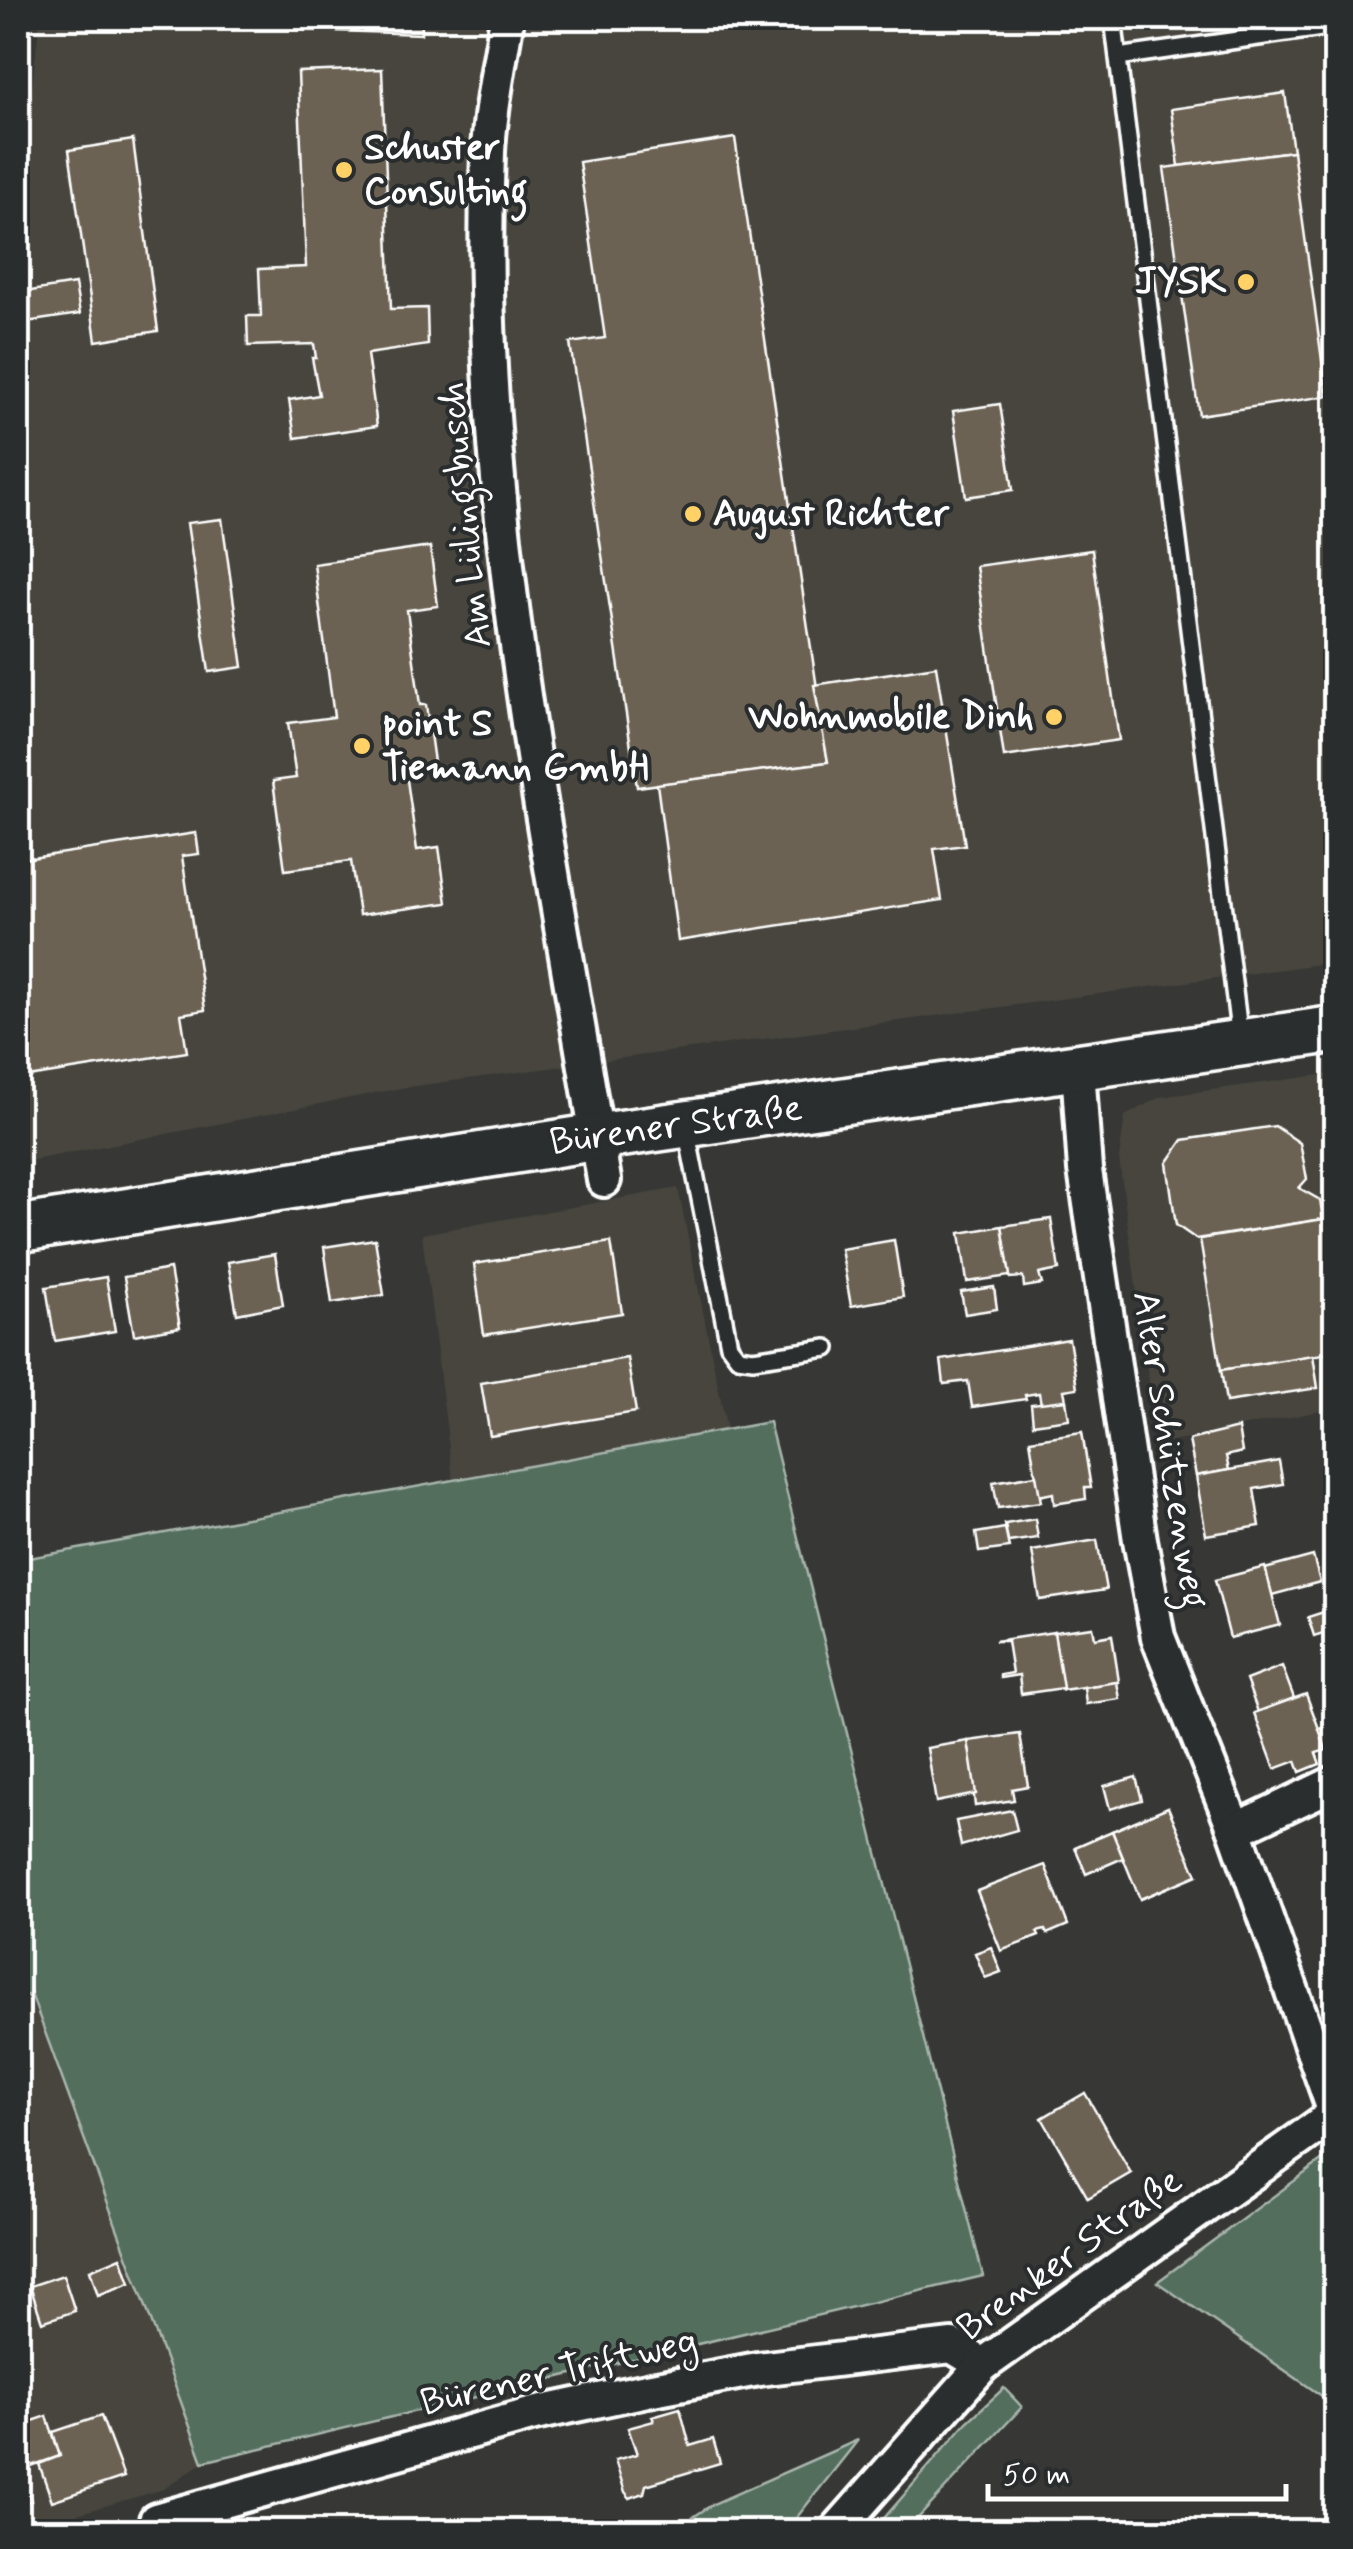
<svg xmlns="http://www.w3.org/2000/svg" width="1353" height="2549" font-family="Mynerve,sans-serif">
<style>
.built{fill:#47453e}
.green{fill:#536e5d;stroke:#a9b6ae;stroke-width:2.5}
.building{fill:#6c6253;stroke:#fff;stroke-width:2.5}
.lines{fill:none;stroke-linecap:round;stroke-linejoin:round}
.service-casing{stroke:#fff;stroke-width:22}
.minor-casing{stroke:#fff;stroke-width:40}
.secondary-casing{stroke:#fff;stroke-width:52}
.service{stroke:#2a2d2e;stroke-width:15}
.minor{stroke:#2a2d2e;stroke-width:32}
.secondary{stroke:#2a2d2e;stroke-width:45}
.poi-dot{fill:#ffd166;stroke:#2a2d2e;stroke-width:4}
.labels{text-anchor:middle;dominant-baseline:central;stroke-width:8;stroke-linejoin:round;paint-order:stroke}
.poi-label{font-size:38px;font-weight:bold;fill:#fff;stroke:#2a2d2e;text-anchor:start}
.street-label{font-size:38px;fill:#fff;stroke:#2a2d2e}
</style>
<rect width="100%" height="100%" fill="#373835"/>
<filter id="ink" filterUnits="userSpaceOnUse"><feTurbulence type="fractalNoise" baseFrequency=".01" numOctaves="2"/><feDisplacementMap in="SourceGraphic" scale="20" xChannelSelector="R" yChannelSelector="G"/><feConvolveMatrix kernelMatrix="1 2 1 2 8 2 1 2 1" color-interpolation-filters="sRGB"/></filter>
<g filter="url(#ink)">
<g class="built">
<path d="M40,18H1335V962L401,1088L18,1163V208Z"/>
<path d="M1335,1073V1408L1157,1444L1119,1159L1125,1116L1160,1097Z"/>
<path d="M678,1188L727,1430L453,1480L422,1234Z"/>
<path d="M30,1994L203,2462L164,2489L18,2531V1998Z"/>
</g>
<g class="green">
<path d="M769,1422L983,2276L203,2462L31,1994L18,1998V1560Z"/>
<path d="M1335,2151L1336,2152L1335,2405L1157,2282Z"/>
<path d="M1004,2388L1022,2407L906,2531H873L967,2422Z"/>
<path d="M858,2440L786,2531H672L713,2504Z"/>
</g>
<g class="building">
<path d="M139,18H421V34L139,24Z"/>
<path d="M382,69L391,309L427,308L428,345L367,354L377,426L295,438L289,400L319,395L312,358H316L314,344L248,346L247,316H261L259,269L306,267L298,72Z"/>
<path d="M1285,93L1293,151L1179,166L1171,109Z"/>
<path d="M735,138L828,762L637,787L570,343L605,338L579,162Z"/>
<path d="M133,140L158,331L96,341L69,150Z"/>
<path d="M1293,151L1327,396L1199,415L1164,168Z"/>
<path d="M75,284L80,314L19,323L18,293Z"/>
<path d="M1000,404L1013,490L966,497L953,411Z"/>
<path d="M222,519L243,667L209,672L187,523Z"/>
<path d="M430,547L438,606L407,610L420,705H426L435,769L406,773L417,850L439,847L447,903L359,915L351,861L285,870L273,781L296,778L288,723L334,717L314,564Z"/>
<path d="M1092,550L1119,740L1004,757L976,566Z"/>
<path d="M936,666L965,845L934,849L942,900L678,941L657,784L828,762L814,685Z"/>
<path d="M196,833L199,854L182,856L205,1010L181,1014L187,1052L28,1077L18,1010V860Z"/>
<path d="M18,1010L28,1077L18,1078Z"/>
<path d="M1275,1126L1300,1143L1307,1179L1299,1188L1320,1200L1323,1219L1196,1239L1176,1225L1167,1163L1183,1140Z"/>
<path d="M1336,1217V1352L1221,1370L1200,1239Z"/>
<path d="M1051,1219L1059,1270L1039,1274L1042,1284L1024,1287L1023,1277L1010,1278L1002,1226Z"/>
<path d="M1002,1226L1010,1276L967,1282L960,1233Z"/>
<path d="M375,1239L384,1295L332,1303L324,1247Z"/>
<path d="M894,1240L903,1297L851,1306L841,1249Z"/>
<path d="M611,1242L622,1313L484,1335L474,1264Z"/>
<path d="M275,1254L283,1305L237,1314L228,1262Z"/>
<path d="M170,1269L180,1327L134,1335L124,1277Z"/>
<path d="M106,1277L115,1331L55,1341L46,1287Z"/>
<path d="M994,1287L997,1309L965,1314L961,1292Z"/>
<path d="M1069,1339L1077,1388L1064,1390L1066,1400L1041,1404L1039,1393L1025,1395L1026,1399L972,1407L968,1381L944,1384L941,1360Z"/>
<path d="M1313,1355L1318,1388L1226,1402L1221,1370Z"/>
<path d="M627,1358L636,1412L490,1436L481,1383Z"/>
<path d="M1066,1400L1069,1419L1033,1424L1031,1404Z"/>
<path d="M1238,1428L1242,1452L1226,1456L1229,1470L1196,1476L1189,1440Z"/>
<path d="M1082,1432L1091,1488H1085L1086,1499L1054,1504L1053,1493L1039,1496L1030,1440Z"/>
<path d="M1279,1461L1283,1484L1254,1489L1260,1526L1206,1535L1196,1476Z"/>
<path d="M1036,1475L1041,1502L998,1508L993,1482Z"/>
<path d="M1035,1519L1038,1538L1008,1542L1005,1524Z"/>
<path d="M1005,1528L1009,1548L979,1552L976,1533Z"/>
<path d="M1097,1540L1106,1590L1040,1600L1032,1551Z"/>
<path d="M1313,1556L1320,1582L1272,1595L1265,1569Z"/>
<path d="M1265,1567L1280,1625L1230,1638L1215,1580Z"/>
<path d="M1336,1608V1629L1314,1636L1308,1617Z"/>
<path d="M1093,1627L1095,1638L1112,1635L1119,1682L1062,1690L1054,1632Z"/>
<path d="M1054,1632L1063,1688L1021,1694L1019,1675L1000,1678V1675L1012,1673L1007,1641H995Z"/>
<path d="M1282,1666L1294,1698L1258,1712L1246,1680Z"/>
<path d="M1117,1682L1120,1699L1086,1704L1084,1687Z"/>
<path d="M1306,1694L1327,1750L1316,1753L1320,1764L1300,1772L1296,1761L1275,1769L1254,1713Z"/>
<path d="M1336,1716V1745L1326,1749L1319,1729L1332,1724L1329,1718Z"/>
<path d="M1020,1734L1028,1786L1012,1789L1014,1800L975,1806L968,1741Z"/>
<path d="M968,1741L976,1794L936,1802L927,1748Z"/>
<path d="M1136,1777L1142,1800L1110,1809L1104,1786Z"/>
<path d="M1168,1807L1197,1875L1140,1899L1112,1831Z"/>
<path d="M1012,1810L1017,1830L961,1846L956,1821Z"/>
<path d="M1112,1831L1123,1858L1086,1874L1075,1847Z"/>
<path d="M1045,1865L1068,1925L1047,1934L1045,1930L1037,1932L1039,1936L1001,1951L977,1891Z"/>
<path d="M991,1947L1001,1972L985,1978L975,1953Z"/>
<path d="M1085,2093L1131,2173L1088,2198L1042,2118Z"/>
<path d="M121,2257L130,2283L98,2295L90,2270Z"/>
<path d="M63,2275L75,2311L42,2322L30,2286Z"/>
<path d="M680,2408L690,2446L713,2439L720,2463L646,2485L644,2493L630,2498L625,2492L615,2460L637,2454L628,2428L654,2421L652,2416Z"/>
<path d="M47,2416L60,2456L28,2467L18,2426Z"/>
<path d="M101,2416L124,2477L52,2501L39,2464L60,2456L53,2432Z"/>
<path d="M18,2458L31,2501L18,2505Z"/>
</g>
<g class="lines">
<g class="service-casing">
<g id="service">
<path d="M1113,18L1240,1039"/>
<path d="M1118,57L1336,26"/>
<path d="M686,1128L729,1345L738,1357L753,1359L827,1348"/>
</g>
</g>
<g class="minor-casing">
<g id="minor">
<path d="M507,18C500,62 490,108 488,152C474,497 549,841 604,1180"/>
<path d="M1078,1068L1085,1170L1140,1540L1158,1637L1235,1830L1335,2113"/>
<path d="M1235,1830L1336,1782"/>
<path d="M156,2520L534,2414L647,2390L758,2369L952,2346L983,2365"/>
<path d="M835,2532L983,2365L1336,2113"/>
</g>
</g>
<g class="secondary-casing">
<path id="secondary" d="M18,1229L597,1137L1336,1029"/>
</g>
<use href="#service" class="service"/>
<use href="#minor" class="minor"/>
<use href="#secondary" class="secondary"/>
</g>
</g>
<g class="poi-dot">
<circle cx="344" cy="170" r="10"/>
<circle cx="1246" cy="282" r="10"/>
<circle cx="693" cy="514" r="10"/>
<circle cx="1054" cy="717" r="10"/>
<circle cx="362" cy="746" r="10"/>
</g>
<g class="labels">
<g class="poi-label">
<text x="364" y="148">Schuster<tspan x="364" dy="44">Consulting</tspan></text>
<text x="1226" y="282" text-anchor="end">JYSK</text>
<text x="713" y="514">August Richter</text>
<text x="1034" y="717" text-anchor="end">Wohnmobile Dinh</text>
<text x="382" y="724">point S<tspan x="382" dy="44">Tiemann GmbH</tspan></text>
</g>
<g class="street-label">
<text transform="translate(466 515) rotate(-96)">Am Lülingsbusch</text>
<text transform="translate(676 1126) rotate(-8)">Bürener Straße</text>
<text transform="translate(1169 1450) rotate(81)">Alter Schützenweg</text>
<text transform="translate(1070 2255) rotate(-36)">Brenker Straße</text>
<text transform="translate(559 2373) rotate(-13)">Bürener Triftweg</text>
</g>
</g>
<rect width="1353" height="2549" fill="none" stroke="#2a2d2e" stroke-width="60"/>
<rect x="30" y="30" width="1293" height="2489" fill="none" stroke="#fff" stroke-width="4" filter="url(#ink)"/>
<path d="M988 2484v15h298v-15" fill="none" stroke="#ffffff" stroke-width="5"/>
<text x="1003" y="2484" font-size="30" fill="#ffffff" stroke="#2a2d2e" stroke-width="8" paint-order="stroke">50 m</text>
</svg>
